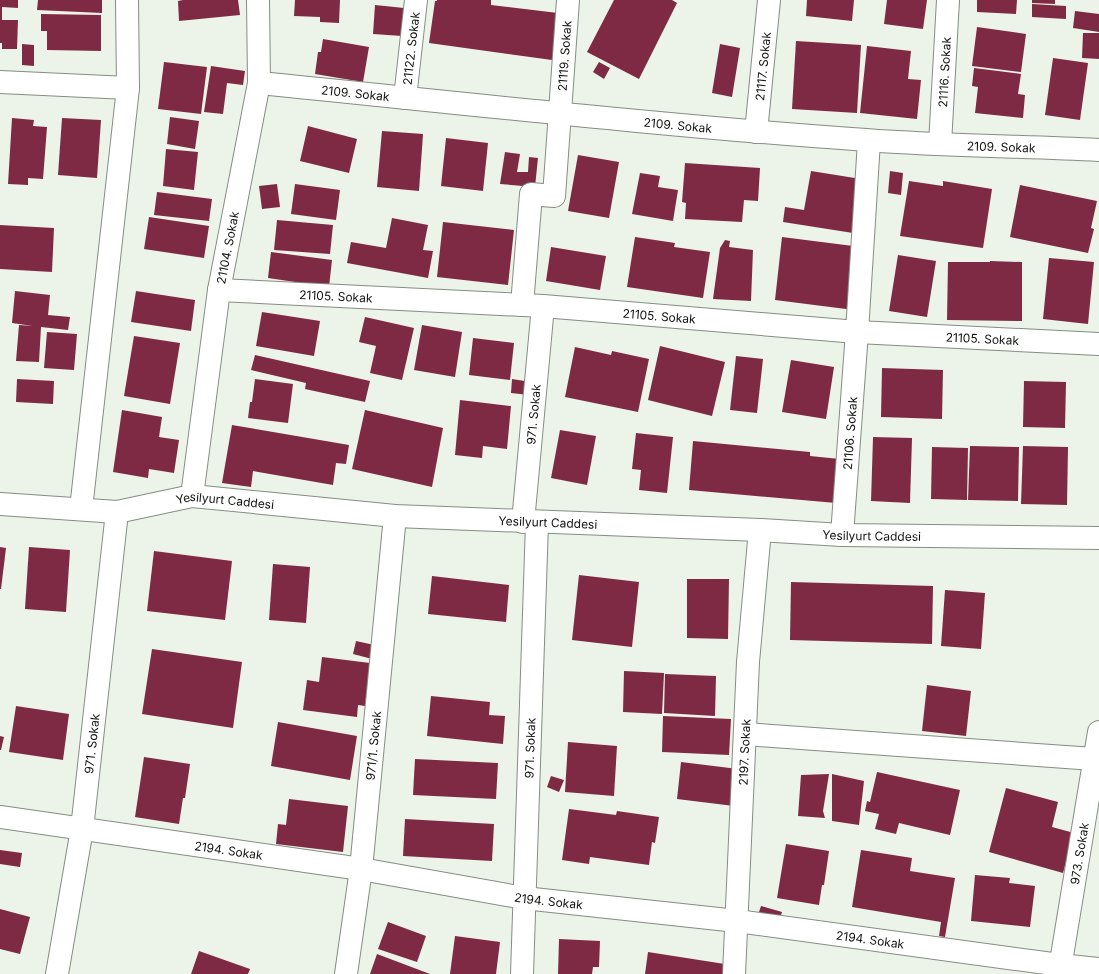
<svg xmlns="http://www.w3.org/2000/svg" width="1099" height="974" font-family="Inter,sans-serif">
<style>
.building{fill:#7f2a44}
.lines{fill:none;stroke-linecap:round;stroke-linejoin:round}
.minor-casing{stroke:#858d83;stroke-width:24}
.tertiary-casing{stroke:#858d83;stroke-width:24}
.minor{stroke:#fff;stroke-width:22}
.tertiary{stroke:#fff;stroke-width:22}
.labels{text-anchor:middle;dominant-baseline:central;stroke-width:4;stroke-linejoin:round;paint-order:stroke}
.street-label{font-size:12px;fill:#10130f;stroke:#ecf4e9}
</style>
<rect width="100%" height="100%" fill="#ecf4e9"/>
<g class="building">
<path d="M0,0H18V8L2,7V20H18L17,49H2V43H0Z"/>
<path d="M38,0H102V13L37,10Z"/>
<path d="M183,0H238L240,15L179,21L178,1Z"/>
<path d="M295,0H340L339,23L320,22V17L294,16Z"/>
<path d="M437,0H491V5L558,13L552,60L429,43L435,1H437Z"/>
<path d="M614,0H672L677,3L639,79L587,52Z"/>
<path d="M807,0H854L852,21L806,16Z"/>
<path d="M887,0H927L923,29L884,24Z"/>
<path d="M977,0H1017L1016,14L977,12Z"/>
<path d="M1032,0H1055V4L1032,3Z"/>
<path d="M1032,4L1066,6V19L1032,17Z"/>
<path d="M375,5L404,8L402,36L373,34Z"/>
<path d="M1075,11L1099,14V32L1073,28Z"/>
<path d="M41,14L101,15V51L47,50V31H41Z"/>
<path d="M977,27L1026,34L1021,72L972,66Z"/>
<path d="M1083,33H1099V59L1082,58Z"/>
<path d="M323,39L369,47L363,82L315,74L318,52H321Z"/>
<path d="M796,41L861,45L857,113L792,109Z"/>
<path d="M22,44L34,45V66L22,65Z"/>
<path d="M720,44L740,48L732,97L712,93Z"/>
<path d="M867,46L911,51L908,79L921,80L917,119L860,113Z"/>
<path d="M1053,58L1088,63L1080,120L1045,115Z"/>
<path d="M164,62L207,67L201,114L158,109Z"/>
<path d="M599,62L610,68L604,79L593,72Z"/>
<path d="M211,66L245,71L243,85L227,83L223,114L204,112Z"/>
<path d="M974,68L1021,74L1018,94L1025,95L1023,118L975,113L978,87L972,86Z"/>
<path d="M170,117L199,121L195,149L167,144Z"/>
<path d="M12,118L34,120L33,126L47,127L43,179L28,178V185L8,184Z"/>
<path d="M62,118L101,120L97,178L58,175Z"/>
<path d="M308,126L357,139L349,173L300,161Z"/>
<path d="M382,131L423,134L419,191L377,187Z"/>
<path d="M446,138L488,143L483,191L441,186Z"/>
<path d="M166,149L198,152L194,190L163,186Z"/>
<path d="M505,152L520,154L517,172H528L529,157L538,158L535,187L500,184Z"/>
<path d="M578,155L619,162L609,218L568,211Z"/>
<path d="M685,163L760,168L758,201L744,200L742,222L685,219L686,203L682,202Z"/>
<path d="M811,171L861,179L853,233L783,222L785,207L804,210Z"/>
<path d="M890,171L903,173L901,195L888,193Z"/>
<path d="M640,173L660,176L658,187L678,190L673,221L632,214Z"/>
<path d="M909,181L943,186V181L992,189L983,248L900,236Z"/>
<path d="M277,184L280,207L262,209L259,186Z"/>
<path d="M295,184L340,190L336,220L291,214Z"/>
<path d="M1020,185L1097,201L1091,228L1094,229L1088,253L1010,237Z"/>
<path d="M157,192L212,199L209,221L154,215Z"/>
<path d="M149,217L209,226L204,258L144,249Z"/>
<path d="M392,218L428,225L423,250L433,251L428,278L347,263L351,242L386,248Z"/>
<path d="M277,220L333,225L330,254L274,250Z"/>
<path d="M443,222L514,230L508,285L437,277Z"/>
<path d="M0,225L54,228L52,272L0,269Z"/>
<path d="M635,237L675,243L674,247L710,252L703,298L627,287Z"/>
<path d="M782,237L861,247L854,310L775,300Z"/>
<path d="M725,240L730,241L729,247L753,250L751,301L713,299L720,248Z"/>
<path d="M551,247L606,256L600,290L546,281Z"/>
<path d="M271,252L332,260L329,287L268,278Z"/>
<path d="M898,255L936,261L927,317L889,311Z"/>
<path d="M1049,258L1094,262L1088,324L1043,319Z"/>
<path d="M990,261L1022,262V321L947,320L948,262H990Z"/>
<path d="M15,291L50,295L48,315L70,317L68,330L41,327L39,362L16,361L19,325L33,326L12,323Z"/>
<path d="M136,291L195,300L191,331L131,322Z"/>
<path d="M262,312L320,321L314,356L256,346Z"/>
<path d="M365,317L414,328L402,380L370,373L376,346L359,342Z"/>
<path d="M422,325L462,332L455,377L414,370Z"/>
<path d="M47,332L77,334L74,370L44,368Z"/>
<path d="M134,336L180,343L170,404L124,396Z"/>
<path d="M473,338L514,343L510,380L469,375Z"/>
<path d="M660,346L725,362L712,416L648,400Z"/>
<path d="M575,347L611,355L612,351L649,359L638,412L565,397Z"/>
<path d="M255,355L370,381L365,402L305,389L306,383L251,370Z"/>
<path d="M736,356L763,359L757,413L730,410Z"/>
<path d="M791,360L834,367L826,419L782,412Z"/>
<path d="M882,368L943,370L942,419L881,417Z"/>
<path d="M17,379L54,381L53,404L16,402Z"/>
<path d="M255,379L293,384L288,423L248,418L250,402H252Z"/>
<path d="M512,379L531,382L529,395L511,393Z"/>
<path d="M1024,381L1066,382L1065,428L1023,427Z"/>
<path d="M460,400L511,406L507,449L483,446L482,458L455,455Z"/>
<path d="M122,410L162,417L159,437L179,440L174,473L149,469L148,478L113,472Z"/>
<path d="M365,410L443,428L432,487L352,469Z"/>
<path d="M232,425L349,445L346,464L336,463L333,485L253,471L251,487L222,483Z"/>
<path d="M560,430L596,436L587,485L551,478Z"/>
<path d="M636,433L673,437L667,493L639,490L641,470L632,469Z"/>
<path d="M873,437L912,438L910,503L871,501Z"/>
<path d="M693,441L810,452V456L840,459L836,503L689,490Z"/>
<path d="M970,446L1019,447L1018,501L968,500Z"/>
<path d="M1023,446L1068,447L1067,505L1021,504Z"/>
<path d="M932,447L968,448L967,500L931,499Z"/>
<path d="M0,547L6,548L1,589H0Z"/>
<path d="M29,547L70,550L66,612L25,609Z"/>
<path d="M154,551L232,561L225,620L147,611Z"/>
<path d="M273,564L310,567L306,623L269,620Z"/>
<path d="M579,575L639,582L632,647L572,640Z"/>
<path d="M432,576L509,585L506,622L428,614Z"/>
<path d="M687,579H729L728,639L687,638Z"/>
<path d="M791,582L933,586L932,644L790,640Z"/>
<path d="M945,590L985,593L981,649L941,646Z"/>
<path d="M356,641L379,646L376,660L353,654Z"/>
<path d="M152,649L242,662L233,728L142,714Z"/>
<path d="M322,657L370,663L365,706L358,705L357,717L303,710L307,680L319,682Z"/>
<path d="M624,671L664,673L662,714L623,712Z"/>
<path d="M665,674L716,676L715,716L664,713Z"/>
<path d="M927,685L971,691L966,736L922,731Z"/>
<path d="M431,696L490,702L489,715L505,716L503,744L427,736Z"/>
<path d="M16,706L69,714L63,760L9,752Z"/>
<path d="M663,716L731,719L729,755L662,752Z"/>
<path d="M278,722L357,736L350,780L271,766Z"/>
<path d="M0,736L4,737L1,750H0Z"/>
<path d="M568,742L617,746L614,796L565,792Z"/>
<path d="M144,757L190,764L185,798H183L179,824L135,817Z"/>
<path d="M415,759L498,763L496,799L413,795Z"/>
<path d="M681,762L738,769L734,806L677,799Z"/>
<path d="M877,772L960,790L950,835L899,823L896,834L875,829L879,814L865,811L867,801L870,802Z"/>
<path d="M829,774L823,811L825,818L798,816L801,775Z"/>
<path d="M832,774L864,781L859,825L832,821Z"/>
<path d="M551,776L564,780L559,792L547,787Z"/>
<path d="M1006,788L1058,802L1052,827L1074,833L1063,873L989,852Z"/>
<path d="M289,799L348,806L343,852L276,844L278,824L286,825Z"/>
<path d="M569,809L616,815L617,811L659,817L655,843L652,842L649,865L590,857L589,864L562,860Z"/>
<path d="M405,819L494,824L492,861L403,856Z"/>
<path d="M786,844L829,851L824,885H822L819,905L777,898Z"/>
<path d="M0,850L22,853L20,867L0,864Z"/>
<path d="M861,850L912,858L910,871L955,878L945,937L939,936L941,922L852,907Z"/>
<path d="M975,875L1010,878L1009,883L1035,886L1030,927L971,921Z"/>
<path d="M761,906L782,912L779,922L758,915Z"/>
<path d="M0,909L30,917L20,954L0,949Z"/>
<path d="M388,922L426,936L417,962L378,949Z"/>
<path d="M455,936L500,942L496,974H450Z"/>
<path d="M559,939L600,941L599,967H593L592,974H558Z"/>
<path d="M199,951L250,969L248,974H191Z"/>
<path d="M648,952L731,965L730,974H645Z"/>
<path d="M377,954L430,974H370Z"/>
</g>
<g class="lines">
<g class="minor-casing">
<g id="minor">
<path d="M0,82L128,88"/>
<path id="s1" d="M259,83C461,103 663,126 866,140C944,146 1021,146 1099,150"/>
<path id="s2" d="M405,98L416,0"/>
<path id="s3" d="M756,132L769,0"/>
<path id="s4" d="M940,144L948,0"/>
<path id="s5" d="M219,290L543,306L857,332L1099,344"/>
<path id="s6" d="M522,305L531,194L554,196L568,0"/>
<path id="s7" d="M192,496L219,290L259,83L258,0"/>
<path d="M81,509L128,88L127,0"/>
<path id="s8" d="M523,522L543,306"/>
<path id="s9" d="M842,535L857,332L869,141"/>
<path d="M745,734L1094,759"/>
<path id="s10" d="M0,817L361,869L524,898L737,921L1060,965L1099,969"/>
<path id="s11" d="M57,974L82,829L117,512"/>
<path id="s12" d="M346,974L361,869L395,516"/>
<path id="s13" d="M522,974L537,523"/>
<path id="s14" d="M734,974L748,662L760,530"/>
<path id="s15" d="M1059,974L1099,732"/>
</g>
</g>
<g class="tertiary-casing">
<g id="tertiary">
<path id="s16" d="M0,504L117,512L192,496L395,516L760,530L842,535L1099,538"/>
</g>
</g>
<use href="#minor" class="minor"/>
<use href="#tertiary" class="tertiary"/>
</g>
<g class="labels">
<g class="street-label">
<text stroke="none"><textPath href="#s2" startOffset="50">21122. Sokak</textPath></text>
<text stroke="none"><textPath href="#s6" startOffset="275">21119. Sokak</textPath></text>
<text stroke="none"><textPath href="#s3" startOffset="66">21117. Sokak</textPath></text>
<text stroke="none"><textPath href="#s4" startOffset="72">21116. Sokak</textPath></text>
<text stroke="none"><textPath href="#s1" startOffset="97">2109. Sokak</textPath></text>
<text stroke="none"><textPath href="#s1" startOffset="421">2109. Sokak</textPath></text>
<text stroke="none"><textPath href="#s1" startOffset="745">2109. Sokak</textPath></text>
<text stroke="none"><textPath href="#s7" startOffset="251">21104. Sokak</textPath></text>
<text stroke="none"><textPath href="#s5" startOffset="117">21105. Sokak</textPath></text>
<text stroke="none"><textPath href="#s5" startOffset="441">21105. Sokak</textPath></text>
<text stroke="none"><textPath href="#s5" startOffset="765">21105. Sokak</textPath></text>
<text stroke="none"><textPath href="#s8" startOffset="108">971. Sokak</textPath></text>
<text stroke="none"><textPath href="#s9" startOffset="102">21106. Sokak</textPath></text>
<text stroke="none"><textPath href="#s16" startOffset="227">Yesilyurt Caddesi</textPath></text>
<text stroke="none"><textPath href="#s16" startOffset="551">Yesilyurt Caddesi</textPath></text>
<text stroke="none"><textPath href="#s16" startOffset="875">Yesilyurt Caddesi</textPath></text>
<text stroke="none"><textPath href="#s11" startOffset="233">971. Sokak</textPath></text>
<text stroke="none"><textPath href="#s12" startOffset="230">971/1. Sokak</textPath></text>
<text stroke="none"><textPath href="#s13" startOffset="226">971. Sokak</textPath></text>
<text stroke="none"><textPath href="#s14" startOffset="222">2197. Sokak</textPath></text>
<text stroke="none"><textPath href="#s10" startOffset="231">2194. Sokak</textPath></text>
<text stroke="none"><textPath href="#s15" startOffset="122">973. Sokak</textPath></text>
<text stroke="none"><textPath href="#s10" startOffset="555">2194. Sokak</textPath></text>
<text stroke="none"><textPath href="#s10" startOffset="879">2194. Sokak</textPath></text>
</g>
</g>
</svg>
